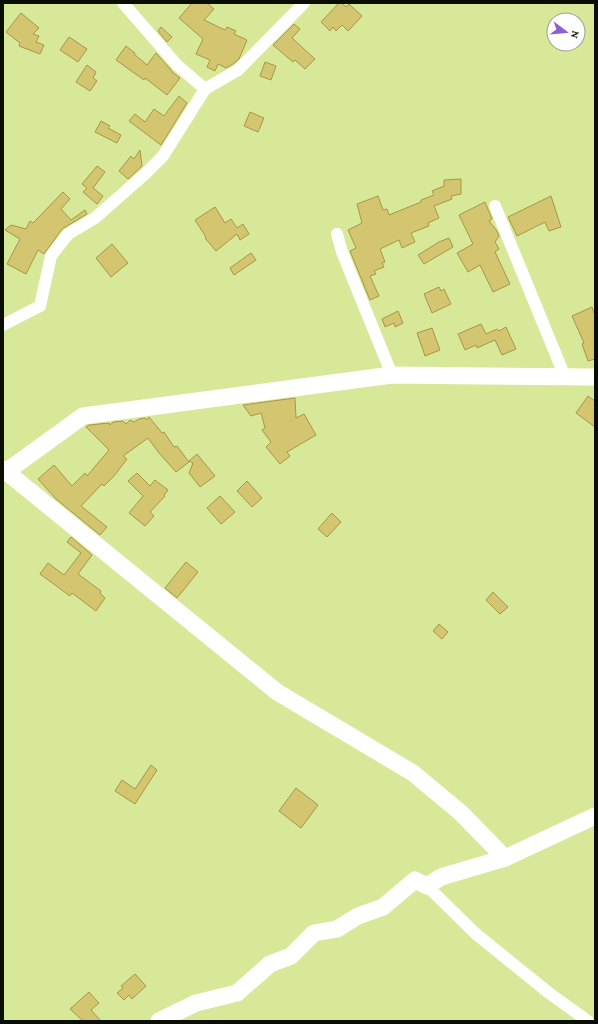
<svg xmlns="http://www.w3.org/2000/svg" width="598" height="1024" font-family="'Crimson Pro',serif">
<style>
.building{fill:#d4c571;stroke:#a69743}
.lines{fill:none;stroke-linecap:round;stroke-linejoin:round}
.street{stroke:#fff;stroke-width:12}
.secondary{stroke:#fff;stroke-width:17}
</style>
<rect width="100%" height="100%" fill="#d7e998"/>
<g class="building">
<path d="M192,3H207L214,9L204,20L225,30L227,27L236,31L234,34L247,40L239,59L233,64L226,68L218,64L215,71L207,67L210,60L196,54L203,39L179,18Z"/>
<path d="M339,3H342L346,7L349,4L362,16L348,31L342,25L336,31L333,27L330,31L321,22Z"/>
<path d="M21,13L39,28L33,34L39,36L36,42L44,45L40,54L19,46L20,43L6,32Z"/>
<path d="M294,24L300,29L292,38L315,59L305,69L295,60L293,62L273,45Z"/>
<path d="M161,27L172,37L167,42L158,31Z"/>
<path d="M69,37L87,49L78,62L60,50Z"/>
<path d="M126,46L135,53L134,54L147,65L156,53L172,71V72L180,78L167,95L145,78L144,80L116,60Z"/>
<path d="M265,62L276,66L271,80L260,76Z"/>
<path d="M87,65L96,72L93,78L97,81L90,91L76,82Z"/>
<path d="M179,96L187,103L161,145L129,121L135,114L145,122L154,109L164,116Z"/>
<path d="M250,112L264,118L258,132L244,126Z"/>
<path d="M101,121L110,126L108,128L121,135L117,143L95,132Z"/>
<path d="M140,150L142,166L128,179L119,171L131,156L134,159Z"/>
<path d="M97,166L105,172L93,188L103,196L97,204L83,192L87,188L82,184Z"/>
<path d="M461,179V194L451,196L452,199L434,206L439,218L428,223L429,226L411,233L415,242L402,248L399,240L380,249L385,262L382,263L384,267L374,271L376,274L370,276L379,296L370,300L350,251L356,248L348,230L362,223L357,204L378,196L383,210L387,209L389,215L421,202V200L434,195L432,191L444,186V180Z"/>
<path d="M63,192L70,199L61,209L71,220L85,210L87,214L62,229L44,254L38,250L26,274L7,264L20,239L5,230L11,225L26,229L30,221L33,223Z"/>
<path d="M551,196L561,227L549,231L545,222L517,236L508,217Z"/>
<path d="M485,202L492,219L489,221L497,231L499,236L495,242L499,249L495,252L510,284L493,292L480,265L468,272L457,253L473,244L459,215Z"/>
<path d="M215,207L225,223L231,219L237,228L243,224L249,234L240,240L237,234L216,251L205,238L206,237L195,220Z"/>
<path d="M449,238L453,247L424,264L418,255L439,242Z"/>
<path d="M112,244L128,263L111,277L96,258Z"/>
<path d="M251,253L256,260L234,275L230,268Z"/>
<path d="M439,287L441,291L444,289L451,304L432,313L424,294Z"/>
<path d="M592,307L595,315V359L588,361L582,344L584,343L572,316Z"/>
<path d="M398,311L403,323L395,327L394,323L385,327L382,319Z"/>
<path d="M481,324L486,334L497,329L499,331L506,327L516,349L502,355L495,340L477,348L476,345L465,350L458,334Z"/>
<path d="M432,328L440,350L425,356L417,333Z"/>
<path d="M588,396L595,401V427L576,413Z"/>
<path d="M295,398L296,418L304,414L316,435L287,452L290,456L280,464L266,447L271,442L262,430L265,428L261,413L251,416L243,405Z"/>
<path d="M149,417L162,433L164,432L174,447L177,446L189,462L176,472L159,453L148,438L123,456L127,459L114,476L104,486L102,484L81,506L107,527L100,535L56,499L38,479L54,465L72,486L85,473L87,476L109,450L86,427L89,425L109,423L110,425L113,422L123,421L126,424L130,420L134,422L139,419L145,418L147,420Z"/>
<path d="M197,454L215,476L200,487L189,473L193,463L189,461Z"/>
<path d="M137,473L150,486L155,480L168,490L164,495L165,496L150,512L154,516L145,526L129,513L143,496L128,481Z"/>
<path d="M247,481L262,498L252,507L237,491Z"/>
<path d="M220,496L235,512L221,524L207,508Z"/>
<path d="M332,513L341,522L327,537L318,529Z"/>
<path d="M71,537L92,555L78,574L101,591L100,593L105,598L96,611L72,593L70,596L40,574L48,563L64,575L81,553L67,542Z"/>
<path d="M186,562L198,572L177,598L165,588Z"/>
<path d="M493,592L508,607L500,614L486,600Z"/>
<path d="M439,624L448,632L442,639L433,631Z"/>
<path d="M151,765L157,770L135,804L115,791L122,780L135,789Z"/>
<path d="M296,788L318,805L301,828L279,811Z"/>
<path d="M135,974L146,986L132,999L129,995L124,1000L117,993L123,988L121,986Z"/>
<path d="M89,992L99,1003L91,1010L101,1021H83L70,1009Z"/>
</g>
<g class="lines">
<g class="street">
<path d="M123,3L177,65L205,89"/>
<path d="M495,206L565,377"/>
<path d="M337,234L342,252L392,375"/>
<path d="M3,325L40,306L51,256L68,234L95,218L145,174L163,156L205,89L238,70L304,3"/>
<path d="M427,886L476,934L549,993L588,1021"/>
</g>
<g class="secondary">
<path d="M3,469L277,692L413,773L461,813L505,858"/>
<path d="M7,471L83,416L392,375L595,377"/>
<path d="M159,1021L196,1003L237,993L270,964L291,956L314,933L337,929L358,916L383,907L415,880L427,886L441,877L505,858L595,816"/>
</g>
</g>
<rect width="598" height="1024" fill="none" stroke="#0a0e00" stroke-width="8"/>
<g transform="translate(566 32) rotate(106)"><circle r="19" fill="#ffffff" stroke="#9d9f99"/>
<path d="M0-3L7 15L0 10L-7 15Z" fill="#8e5ed7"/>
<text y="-6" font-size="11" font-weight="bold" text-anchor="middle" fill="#0a0e00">N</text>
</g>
</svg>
